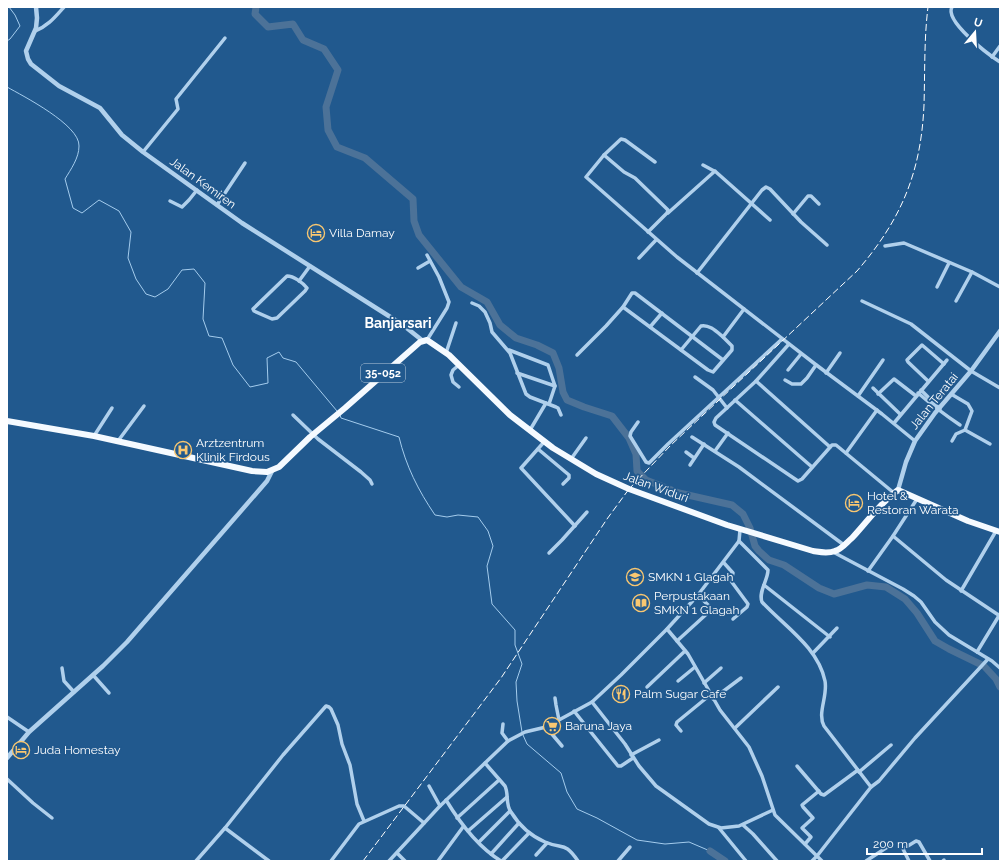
<svg xmlns="http://www.w3.org/2000/svg" width="1007" height="868" font-family="Raleway,sans-serif">
<style>
.lines{fill:none;stroke-linecap:round;stroke-linejoin:round}
.stream{stroke:#a4cced;stroke-width:1}
.river{stroke:#4c7298;stroke-width:7}
.minor{stroke:#b0d0ec;stroke-width:3.5}
.tertiary{stroke:#b0d0ec;stroke-width:4.5}
.primary{stroke:#f5faff;stroke-width:6}
.rail{stroke:#fff;stroke-width:1;stroke-dasharray:7 3;stroke-linecap:butt}
.labels{text-anchor:middle;dominant-baseline:central;stroke-width:3.5;stroke-linejoin:round;paint-order:stroke}
.shield{fill:#21598e;stroke:#bccddd;stroke-width:1}
.shield-label{font-size:11px;font-weight:bold;fill:#fff}
.street-label{font-size:12px;fill:#fff;stroke:#21598e}
.poi-label{font-size:12px;fill:#fff;stroke:#21598e;text-anchor:start}
.quarter-label{font-size:14px;font-weight:bold;fill:#fff;stroke:#21598e}
</style>
<rect width="100%" height="100%" fill="#21598e"/>
<g class="lines">
<g class="stream">
<path d="M7,41L10,39L20,26L15,15L9,7"/>
<path d="M7,87C23,96 80,125 79,146C79,158 71,169 65,179L73,208L82,213L99,200L119,211L131,232L128,258L136,279L146,294L155,297L168,289L182,270L194,269L205,283L203,319L209,336L222,338L233,365L250,387L268,383L267,358L279,352L283,358L296,362L337,411"/>
<path d="M340,415L341,418L399,437C406,466 418,490 435,515L447,517L458,515L478,517L488,531L493,546L487,566L492,604L515,630V645L522,664L516,682L517,701L522,732"/>
<path d="M523,735L527,744L561,773L567,792L577,809L597,818L637,840L665,844L689,842L710,851"/>
</g>
<g class="river">
<path d="M256,7L255,14L268,27L293,24L303,40L324,49L338,70L326,107L328,130L337,147L365,158L413,199L414,221L419,235L461,287L487,302L500,325L516,338L537,345L553,353L559,368L563,392L567,400L584,407L612,416L629,438L636,454L637,471L646,480L679,493L732,505L743,514L750,528L755,546L759,551L769,560L784,565L819,588L834,594L867,585L886,587L905,599L917,613L935,641L949,649L984,666L996,679L1000,687"/>
<path d="M710,851L725,861"/>
</g>
<g class="minor">
<path d="M952,7C944,21 989,55 1000,62"/>
<path d="M35,31C48,26 55,17 64,7"/>
<path d="M992,57L1000,46"/>
<path d="M143,152L178,109L176,99L225,38"/>
<path d="M604,155L624,172L635,178L668,210L667,213L648,232"/>
<path d="M655,162L625,140L621,139L604,155L586,177L677,257L815,364L882,414L915,441"/>
<path d="M703,165L716,172L770,220"/>
<path d="M170,201L182,207L189,200L197,190"/>
<path d="M217,205L245,163"/>
<path d="M668,213L715,171"/>
<path d="M793,214L808,196H811L819,204"/>
<path d="M885,246L904,243L972,272L1000,287"/>
<path d="M427,255L439,277L449,302L447,308L427,340"/>
<path d="M639,258L656,240"/>
<path d="M418,268L430,261"/>
<path d="M697,273L762,190L766,187L770,189L801,222L827,245"/>
<path d="M287,276C294,276 303,283 307,288L305,291L277,318L272,319L254,311L253,309Z"/>
<path d="M299,281L310,266"/>
<path d="M937,287L949,263"/>
<path d="M862,301L911,324L971,371L1000,388"/>
<path d="M956,301L972,272"/>
<path d="M472,303L479,306L485,312L490,323L492,332L510,353L526,394L530,397L556,407L558,408L561,415"/>
<path d="M623,307L708,370L713,372L732,350V346L723,337L744,309"/>
<path d="M650,327L662,313"/>
<path d="M789,344L756,381L716,418L714,422L715,425L798,481L802,479L832,445H836L894,493"/>
<path d="M509,350L548,365L555,386L549,404"/>
<path d="M681,350L701,326C709,324 717,332 723,337"/>
<path d="M446,353L456,323"/>
<path d="M577,355L606,326L623,307L632,293H635L723,360"/>
<path d="M788,370L801,354"/>
<path d="M517,373L555,386"/>
<path d="M826,373L840,353"/>
<path d="M695,377L713,390L727,408"/>
<path d="M785,380L792,384H801L807,378L816,365"/>
<path d="M756,381L830,447"/>
<path d="M928,381L908,362L907,360L922,345L944,364"/>
<path d="M459,387L453,382L451,375L453,370L459,365"/>
<path d="M873,388L900,414"/>
<path d="M921,390L940,409"/>
<path d="M918,393C932,405 945,415 960,425"/>
<path d="M878,394L894,379L916,396"/>
<path d="M951,394L968,404L972,411L965,430L956,434L952,441"/>
<path d="M858,396L883,360"/>
<path d="M735,400L812,467"/>
<path d="M293,415L318,439L361,472L370,480L372,484"/>
<path d="M638,422L631,432L630,436L646,462L649,463L668,444L782,339"/>
<path d="M894,423L947,360"/>
<path d="M530,430L546,403"/>
<path d="M965,430L990,444"/>
<path d="M94,436L112,408"/>
<path d="M692,437L739,467L844,545"/>
<path d="M118,441L144,406"/>
<path d="M544,442L521,468L575,526"/>
<path d="M538,449L569,475V478L563,484"/>
<path d="M715,451L728,433"/>
<path d="M686,452L694,458"/>
<path d="M846,453L877,410"/>
<path d="M571,459L586,438"/>
<path d="M690,465L704,444"/>
<path d="M893,536L946,580L1000,616"/>
<path d="M739,541L768,570C768,580 758,592 762,602C784,626 818,647 825,681C828,696 817,713 824,726L871,787L817,856L812,861"/>
<path d="M833,552L903,589L914,596L921,602L935,622L949,635L992,661L1000,668"/>
<path d="M549,553L562,540L587,512"/>
<path d="M724,563L733,573L731,581L748,604L747,607L733,619"/>
<path d="M868,571L893,536L917,499"/>
<path d="M764,585L830,637"/>
<path d="M961,591L996,531"/>
<path d="M667,629L688,654L720,710L749,747L762,776L775,815L822,861"/>
<path d="M677,641L711,610L710,607L698,595"/>
<path d="M977,652L1000,614"/>
<path d="M813,653L837,628"/>
<path d="M62,668L64,681L74,692"/>
<path d="M93,675L109,693"/>
<path d="M678,681L695,667"/>
<path d="M704,683L721,668"/>
<path d="M647,687L685,651"/>
<path d="M555,698L556,705L559,720"/>
<path d="M713,699L741,678"/>
<path d="M592,702L625,744L639,766L656,786L709,824L721,828L739,826L773,810"/>
<path d="M574,711L618,766H621L633,758"/>
<path d="M7,717L29,732"/>
<path d="M503,724L502,733L508,741"/>
<path d="M546,727L562,746"/>
<path d="M735,728L778,687"/>
<path d="M681,731L676,725L677,722L710,695"/>
<path d="M631,755L659,740"/>
<path d="M485,763L505,786C509,794 505,804 511,812C519,825 531,836 545,842C564,850 564,841 578,861"/>
<path d="M797,766L821,794L824,795L858,770"/>
<path d="M859,772L891,745"/>
<path d="M7,779L33,803L52,818"/>
<path d="M429,786L440,806"/>
<path d="M871,787L879,781L915,738L988,659"/>
<path d="M446,800C460,823 478,847 501,861"/>
<path d="M457,818L499,780"/>
<path d="M743,825L753,834L777,861"/>
<path d="M225,828L269,861"/>
<path d="M719,828L746,861"/>
<path d="M468,831L507,797"/>
<path d="M479,842L510,811"/>
<path d="M805,844L811,837L802,828L813,818L803,807L802,805L819,791"/>
<path d="M397,853L405,861"/>
<path d="M491,854L519,823"/>
<path d="M536,855L547,843"/>
<path d="M196,861L225,828L283,755L326,706L329,707L331,709L338,725L342,744L350,765L357,804L364,821"/>
<path d="M331,861L359,824L399,806H404L424,823"/>
<path d="M389,861L439,807L508,741L525,732L546,727L592,702L621,675L667,629L698,595L739,541L740,530"/>
<path d="M438,861L463,827"/>
<path d="M502,861L529,833"/>
<path d="M618,861L630,847"/>
<path d="M866,861L889,846"/>
<path d="M909,861L903,849L916,841L919,842L930,861"/>
<path d="M943,861L944,860"/>
</g>
<g class="tertiary">
<path d="M36,7L37,18L36,28L26,51L28,59L31,64L59,86L100,108L122,135L143,152L242,223L403,325L423,341"/>
<path d="M898,490L906,462L915,441L935,413L971,371L1000,331"/>
<path d="M7,758L29,732L103,666L127,642L267,481L272,471"/>
</g>
<path class="primary" d="M7,421L94,436L252,471L267,472L279,467L310,437L345,408L420,342L427,340L449,355L510,415L553,448L596,474L629,489L727,525L813,551C820,552 827,554 835,551C842,549 846,543 852,538C867,522 880,503 898,490L968,521L1000,532"/>
<path class="rail" d="M363,861L501,678L607,519L629,489L671,445L857,271C901,220 921,173 924,105C925,72 924,39 928,7"/>
</g>
<defs>
<g id="hotel-ring" transform="scale(0.9)"><circle r="9.5" fill="#21598e" stroke="#f9c771" stroke-width="1.5"/><path d="M-6-4.5h1.5V1H6V5H4.5V3h-9V5H-6ZM-4 0a1.8 1.8 0 1 1 3.6 0ZM.5 0V-2.5h3Q6-2.5 6 0Z" fill="#f9c771"/></g>
<g id="hospital-ring" transform="scale(0.9)"><circle r="9.5" fill="#21598e" stroke="#f9c771" stroke-width="1.5"/><path d="M-5-5h3v3.5h4V-5h3V5h-3V1.5h-4V5h-3Z" fill="#f9c771"/></g>
<g id="school-ring" transform="scale(0.9)"><circle r="9.5" fill="#21598e" stroke="#f9c771" stroke-width="1.5"/><path d="M0-5L7-2L0 1L-7-2ZM-4 1L0 2.5L4 1V4Q0 6-4 4Z" fill="#f9c771"/></g>
<g id="library-ring" transform="scale(0.9)"><circle r="9.5" fill="#21598e" stroke="#f9c771" stroke-width="1.5"/><path d="M-6-4Q-3-5.5-.7-3.5V5Q-3 3-6 4ZM6-4Q3-5.5 .7-3.5V5Q3 3 6 4Z" fill="#f9c771"/></g>
<g id="restaurant-ring" transform="scale(0.9)"><circle r="9.5" fill="#21598e" stroke="#f9c771" stroke-width="1.5"/><path d="M-5-6h1v4h1v-4h1v4h1v-4h1v5L-1.5 .5V6h-2V.5L-5-1ZM5-6V6H3V1.5H1.5Q1.5-4 5-6Z" fill="#f9c771"/></g>
<g id="supermarket-ring" transform="scale(0.9)"><circle r="9.5" fill="#21598e" stroke="#f9c771" stroke-width="1.5"/><path d="M-6-5.5h2.5l.6 2H6L4.5 2H-2.5L-4.4-4H-6ZM-1.5 3.2a1.3 1.3 0 1 0 .1 0ZM3 3.2a1.3 1.3 0 1 0 .1 0Z" fill="#f9c771"/></g>
</defs>
<g fill-rule="evenodd">
<use href="#hotel-ring" x="316" y="233"/>
<use href="#hospital-ring" x="183" y="450"/>
<use href="#hotel-ring" x="854" y="503"/>
<use href="#school-ring" x="635" y="577"/>
<use href="#library-ring" x="641" y="603"/>
<use href="#restaurant-ring" x="621" y="694"/>
<use href="#supermarket-ring" x="552" y="726"/>
<use href="#hotel-ring" x="21" y="750"/>
</g>
<g class="labels">
<rect class="shield" x="361" y="364" width="44" height="18" rx="3"/>
<g class="shield-label">
<text x="383" y="373">35-052</text>
</g>
<g class="street-label">
<text transform="translate(203 183) rotate(36)">Jalan Kemiren</text>
<text transform="translate(934 401) rotate(-51)">Jalan Teratai</text>
<text transform="translate(656 487) rotate(20)">Jalan Widuri</text>
</g>
<g class="poi-label">
<text x="329" y="233">Villa Damay</text>
<text x="196" y="443">Arztzentrum<tspan x="196" dy="14">Klinik Firdous</tspan></text>
<text x="867" y="496">Hotel &amp;<tspan x="867" dy="14">Restoran Warata</tspan></text>
<text x="648" y="577">SMKN 1 Glagah</text>
<text x="654" y="596">Perpustakaan<tspan x="654" dy="14">SMKN 1 Glagah</tspan></text>
<text x="634" y="694">Palm Sugar Cafe</text>
<text x="565" y="726">Baruna Jaya</text>
<text x="34" y="750">Juda Homestay</text>
</g>
<g class="quarter-label">
<text x="398" y="323">Banjarsari</text>
</g>
</g>
<rect width="1007" height="868" fill="none" stroke="#ffffff" stroke-width="16"/>
<g transform="translate(975 32) rotate(18)" stroke="#21598e" stroke-width="3" paint-order="stroke">
<path d="M0-3L7 15L0 10L-7 15Z" fill="#ffffff"/>
<text y="-6" font-size="11" font-weight="bold" text-anchor="middle" fill="#ffffff">U</text>
</g>
<path d="M867 848v6h115v-6" fill="none" stroke="#ffffff" stroke-width="2"/>
<text x="873" y="848" font-size="12" fill="#ffffff" stroke="#21598e" stroke-width="3" paint-order="stroke">200 m</text>
</svg>
